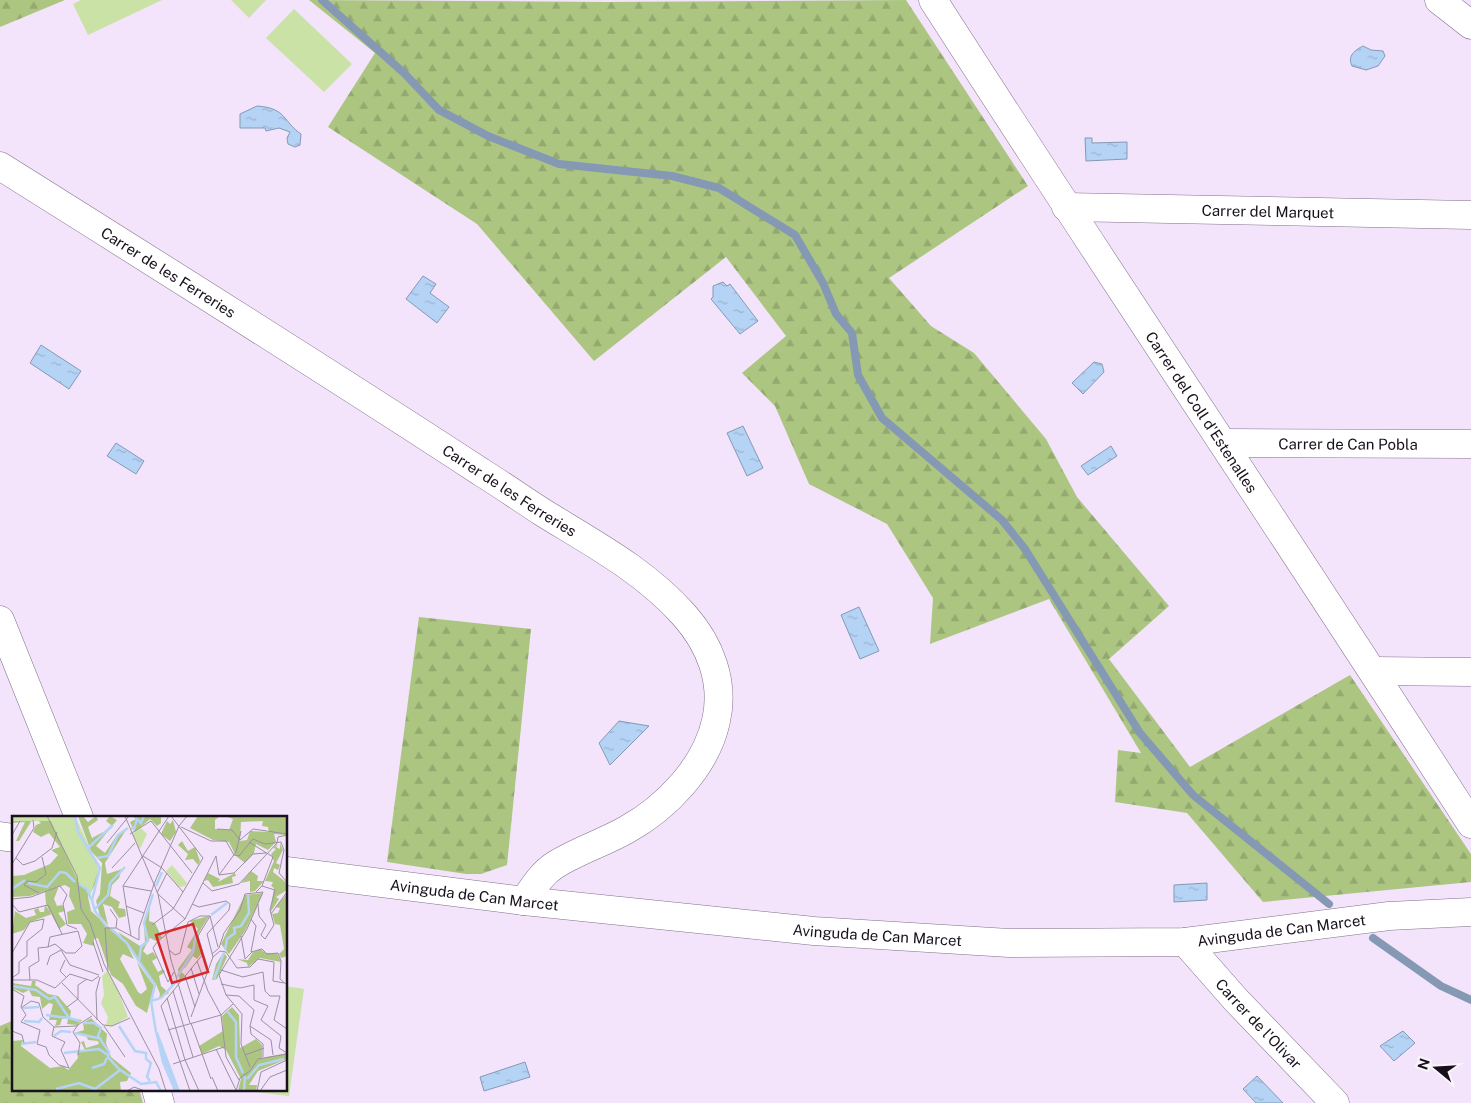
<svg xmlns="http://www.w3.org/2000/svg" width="1471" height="1103" font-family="'Public Sans',sans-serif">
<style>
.forest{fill:url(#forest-firs)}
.park{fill:#cae2a6}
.water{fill:url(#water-ripples);stroke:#8599b4}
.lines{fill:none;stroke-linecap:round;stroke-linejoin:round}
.stream{stroke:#8599b4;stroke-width:8}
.minor-casing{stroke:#81708b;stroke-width:29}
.minor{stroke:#fff;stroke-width:28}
.labels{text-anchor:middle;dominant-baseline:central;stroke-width:4.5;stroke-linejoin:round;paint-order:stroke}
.street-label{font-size:15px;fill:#18111b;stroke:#faf6fc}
.inset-river{fill:none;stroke:#b4d3f5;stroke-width:2.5}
.inset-road{fill:none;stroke:#9b90a2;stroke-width:1}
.view{fill:#d62828;fill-opacity:0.15;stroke:#d62828;stroke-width:2.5}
.inset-edge{fill:none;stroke:#18111b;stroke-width:2.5}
</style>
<defs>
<pattern id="forest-firs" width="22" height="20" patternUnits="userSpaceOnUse" patternTransform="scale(1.25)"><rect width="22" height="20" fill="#acc681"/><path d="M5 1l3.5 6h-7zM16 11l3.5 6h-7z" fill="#93a96f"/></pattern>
<pattern id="water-ripples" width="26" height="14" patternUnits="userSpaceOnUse" patternTransform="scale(1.25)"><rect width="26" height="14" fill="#b4d3f5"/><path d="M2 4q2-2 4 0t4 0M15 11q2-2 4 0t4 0" fill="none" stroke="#9ab4d1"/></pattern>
</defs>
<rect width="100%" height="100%" fill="#f3e4fc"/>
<g class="forest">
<path d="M0,0H65L0,27Z"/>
<path d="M309,0L605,2L906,0L1028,186L889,278L931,326L974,353L1046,439L1077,497L1169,606L1109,659L1190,767L1350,675L1471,854V882L1263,902L1187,813L1115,802L1118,750L1141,753L1049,599L930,644L933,598L887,524L809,484L775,406L742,373L786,336L726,257L594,361L477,224L328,127L375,53Z"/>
<path d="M419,617L531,629L507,865L481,874H466L387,862Z"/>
<path d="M14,1020V1089H139L143,1103H0V1026Z"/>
</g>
<g class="park">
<path d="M81,0H162L88,35L73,4Z"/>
<path d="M231,0H266L249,18Z"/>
<path d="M294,9L352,64L324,92L266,38Z"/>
<path d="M286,986L304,989L289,1096L241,1090L286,1089Z"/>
</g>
<g class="water">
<path d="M1363,46L1371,50L1383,51L1385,56L1378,66L1366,70L1352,66C1347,56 1355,50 1363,46Z"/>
<path d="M257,106C287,108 283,122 301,134L300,145L295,147L288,144L287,138L290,132L279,128L266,131L265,128H240V114Z"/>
<path d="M1085,138H1092V143L1127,142V159L1086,161Z"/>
<path d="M423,276L436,284L430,293L449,307L437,323L406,299Z"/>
<path d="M723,282L727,286L730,284L758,321L740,334L711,299L713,297V286Z"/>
<path d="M41,345L81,371L69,389L30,363Z"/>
<path d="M1094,362L1102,364L1104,372L1083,394L1072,383Z"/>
<path d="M743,426L763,468L747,476L727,433Z"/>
<path d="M116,443L144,461L136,474L107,456Z"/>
<path d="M1111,446L1117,456L1088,475L1081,466Z"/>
<path d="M859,607L879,651L860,659L841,615Z"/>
<path d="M619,721L649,726L610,765L599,743Z"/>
<path d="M1207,883V900L1174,902V885Z"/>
<path d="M1403,1031L1415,1043L1394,1061L1380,1046Z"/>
<path d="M525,1062L530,1077L484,1091L480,1077Z"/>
<path d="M1257,1076L1283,1103H1256L1243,1089Z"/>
</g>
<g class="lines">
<g class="stream">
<path d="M322,0L404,73L439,110L488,136L559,164L672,176L719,188L795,235L823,283L836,314L852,333L858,375L882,418L1002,520L1025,549L1140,733L1193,795L1329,904"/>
<path d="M1373,938L1441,986L1471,1000"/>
</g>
<g class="minor-casing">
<g id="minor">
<path id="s1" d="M933,0C1110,276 1294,548 1471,824"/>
<path d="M1439,0L1471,25"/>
<path id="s2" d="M0,166C161,267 322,368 481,472C502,485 522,499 542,512C592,543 644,570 684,615C710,644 725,682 716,721C706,767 666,808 626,830C603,843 577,851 555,865C541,874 533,888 524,901"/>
<path id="s3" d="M1066,207L1471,215"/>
<path id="s4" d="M1224,443L1471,444"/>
<path d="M0,620L79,817"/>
<path d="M1373,671L1471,672"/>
<path d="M0,836L14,838"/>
<path id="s5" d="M286,871L524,901L814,931L1009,943L1185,942L1389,916L1471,912"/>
<path id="s6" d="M1185,942L1236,1000L1335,1103"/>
<path d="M156,1089L160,1103"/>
</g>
</g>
<use href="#minor" class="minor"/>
</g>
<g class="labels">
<g class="street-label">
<text stroke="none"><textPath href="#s3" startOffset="202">Carrer del Marquet</textPath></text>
<text stroke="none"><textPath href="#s2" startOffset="199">Carrer de les Ferreries</textPath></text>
<text stroke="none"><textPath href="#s1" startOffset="492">Carrer del Coll d'Estenalles</textPath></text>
<text stroke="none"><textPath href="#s4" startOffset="124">Carrer de Can Pobla</textPath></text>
<text stroke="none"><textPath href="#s2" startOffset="604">Carrer de les Ferreries</textPath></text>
<text stroke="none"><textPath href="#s5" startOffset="190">Avinguda de Can Marcet</textPath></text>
<text stroke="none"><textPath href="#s5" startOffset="1000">Avinguda de Can Marcet</textPath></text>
<text stroke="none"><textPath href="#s5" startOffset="595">Avinguda de Can Marcet</textPath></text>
<text stroke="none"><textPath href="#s6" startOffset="110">Carrer de l'Olivar</textPath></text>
</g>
</g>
<g transform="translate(12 816)">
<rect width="275" height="275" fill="#f3e4fc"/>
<path d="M129,12L135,18L128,33L120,18ZM160,49L175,67L173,70L167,71L154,55Z" fill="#cae2a6"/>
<path d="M0,0H62L78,41L83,42L86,51L85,65L76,81L79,95L114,127L122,143L111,138L108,143L126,176L129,178L135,173L125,146L142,170L135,197L124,190L111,168L99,159L86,122L82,123V130L71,127L75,118L69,108H56L55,96L63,93L57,80L58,72L53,69L18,80L0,81V60L12,59L38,48L46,39L39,34L48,31L37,17L29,21L21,16L24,9L29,7L22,1L7,25H4L13,6L0,7ZM66,0H71L76,6L84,0L86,4L76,11L80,22L95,14L99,9L94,5L98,0L105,4L84,30L93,37L105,19L114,14L93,47L95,58L110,53L107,62L100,69L98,80L108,86L106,92L113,93L114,100L107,102L100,91L91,88L96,109L88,100L84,85L88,78L90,47L79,35ZM121,0H149V7L145,10L138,3L123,16L118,6L124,3ZM186,0H208L203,4V13L217,14L221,3L213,0H275V19L262,18L264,26L256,34L244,28L242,37L233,47L224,40L217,26L201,24L178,12ZM251,5L250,10L256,11L257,16L238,15L235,24L228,25L229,6ZM161,4L164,16L158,25L149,18L155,5L158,8ZM170,25L176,35L183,31L188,45L186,49L181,43L173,44L176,38L166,29ZM266,27L264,31L268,33V27L271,34L264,47L268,49L266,54L262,52L261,56L275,67V74L264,81L267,83L258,97L262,72L259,70L261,66L253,65L262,45L259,38L264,33L261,32ZM239,55L246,60L245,65H252L243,75L238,76V65L229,67ZM196,57L208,63L206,66L223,57L224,60L220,61L221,67L201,71L196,64L192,65ZM47,70L42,83L45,90L50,89L53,95L46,97L54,108L47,113L34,88L33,76ZM251,77L233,115L217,138L209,128L233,79ZM275,78V140L269,142L267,138L272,133L268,109L263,108L260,98L266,97L268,92L263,91ZM138,85L137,105L143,107L150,122L144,125L138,122L131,135L135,139L141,136L145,142L140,145L146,156L151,153L153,156L147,160L149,170L157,177L147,182L148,178L144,168L106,116L128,130L133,126L132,108ZM33,89L40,98L18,106L12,114L0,118L3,95L14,102L24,99L22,94L26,92L28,96H32ZM197,100L186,118L190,137L185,143L181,140L173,152L171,151L168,155L173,159L168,166L166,153L180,134L175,131L186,113L178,105ZM248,133L254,137H265L269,146L248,142L236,151L235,147L225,143L236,144L241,136ZM212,136L215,141L205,163L200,164L204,148ZM20,165H24L23,169L36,178L46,180L59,195L58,202L70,204L65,209L55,208L56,203H50L48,209L43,210L45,204H37L41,188L37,187L30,193L28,181L20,180L17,174L11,177L0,172V167L19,170ZM220,191L227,199L228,232L244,223L250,229V242L275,237V243L246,255L237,269H245L244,275H226L229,263L214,234L207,230L190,238L187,230L211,215L210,200ZM79,202L95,218L94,227L99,241L119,257L115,265L108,266L109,275H0V225L11,224L9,230L38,252L51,250L56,254L66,242L65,235L73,234L69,226L72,225L74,232L87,228L86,225L76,224L74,219L62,217L72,214L71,207Z" fill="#acc681" fill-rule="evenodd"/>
<path d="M0,0H63L87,52L78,79L75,72L67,68L39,5H0ZM95,155L105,172L116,201L100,210L94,209L96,201L89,187L92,179L90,160Z" fill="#cae2a6"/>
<path d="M143,216H146L168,275H162L150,247Z" fill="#b4d3f5"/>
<path class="inset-river" d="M63,0L66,16L88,52L80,84L83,95L95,111M119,12L122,13L125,3L129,7L132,0M76,32L101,9M85,42L96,40L106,19L116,12M16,67L35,71L48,56L54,57L63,66M67,68L75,73L79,83M144,70L150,56M0,73L13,64M82,94L96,79L98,67L113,51M199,99L215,87M99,113L115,127L143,169L139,185L144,216M213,134L215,123L223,117L222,112L229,110L237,97L236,79M127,146L129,131L136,125L132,107L141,78M165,161L181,136L184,118M202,163L212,137M0,170L24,174L37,183L43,181L57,202L68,205M139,185L149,182L164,166M11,192L27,191M215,195L224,206V241L231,257M34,199L56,202M12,205L27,206L30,202M72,207H82L89,212L86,220L97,236L96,241L107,253L129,268L144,266L149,275M107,210L123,235L134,237V243L139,247L135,261L138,265M63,217L90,223M42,220L49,215L59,216M9,228L24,226M52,237L87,233L96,239M80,252L92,248L95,242M235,263L247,249L272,243M44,273L67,267L83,273L108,254M232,275L233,260"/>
<path class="inset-road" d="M35,0L65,60L69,93L78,107L92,148L147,253L154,275M113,0L146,78L159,144L178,207M169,11L199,25H214L222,39M205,13L220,14L228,24L241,13L275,18M118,18L139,5L180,57M0,19L8,5M237,26L261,41L250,70M95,27L117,0M222,39L227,40L241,23L253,28L269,26L272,34L267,57L275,66M131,40L150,52L171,76M204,40L207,59M4,42L11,49L23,45L40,32L45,16M0,48L22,12L21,4M100,52L123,27M207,59L222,57L241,38L254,37M207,59L224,36L229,15M191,67L200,75L227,68L265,27L266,21L275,19M111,70L139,75M244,76L250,70L263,74L258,94L262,109L253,123L249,119L254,109L247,100L246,88M27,77L12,69L15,65L24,66L34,58L30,41M145,77L155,57M146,78L173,103M0,83L19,81L48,70L55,79L51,88L55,109L65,113M0,88L7,96L36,89L50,118M180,88L187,91L214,85L218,88L217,94L195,118L201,141M114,90L132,97M98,93L105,103L104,112M259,98L275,76M239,103L244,110L239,136L250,133L255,138L266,137L269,145L268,163L275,169M176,106L188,100H198L206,131M140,109L161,93L191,42L159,0M119,120L111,70L157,0M229,120L233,143L240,136M81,126L91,156M157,134L163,139L168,137L176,106M208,135L214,136L225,152L238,151L246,143L262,146L261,165L272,167M0,137L18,106L32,103L30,113L15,125V140L7,146V157L0,162M200,138L207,132L212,117L228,94L233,78L251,76L235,113L207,159L214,179L230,198L229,228L238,251M53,144L48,155L54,161M185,145L196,175L209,199L214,241L227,264M35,149L38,140L49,134L58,149L87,159M179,152L187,178M196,153L186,120L198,100M209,154L231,161L251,156L253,175L258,180H268L262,204L275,213M96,155L93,112H104L127,124V112L142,68L167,10L175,0M162,156L156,166L141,132L145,126L173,103L204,40M173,160L183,191M0,164H25L43,172L58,158L80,165L87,160M18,164L17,151L27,145L26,132L36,131L38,121L66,115L70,130L63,137H54L43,128L36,131M50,167L91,209L100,210L118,202M209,168L228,172L242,169V184L256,190L249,204L269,220L267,232L275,237M0,173L12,180L9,191L14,199L9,206L28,214L25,228L34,231L37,239L47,249L57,252M161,175L181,241M214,179L227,180L242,194L238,210L259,224L261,239M155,182L173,244L187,275M55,191L66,183V169L75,163M9,192L19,185L27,187L31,201L42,211M179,201L201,141L208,135M85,204L84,176L88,161M179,207L199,263M92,210L113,241M238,210L239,218L251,228V241M42,211L40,220L53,226L49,234L57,252M42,211L64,210L80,200M156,214L209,199L221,188M0,215L10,219L12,227M204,233L224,274M66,239L68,227L61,216L66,209M233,239L252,232M161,248L212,231M200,261L206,275M115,275L122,271L133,275M178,275L149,190L191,138M224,275L228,262L238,255L246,243L275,238M245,275L249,256L275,244M248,275L258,261L275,254"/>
<path class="view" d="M181,108L196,156L160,167L144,119Z"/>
<rect width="275" height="275" class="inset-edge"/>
</g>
<g transform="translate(1436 1068) rotate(288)" stroke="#faf6fc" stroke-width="4" paint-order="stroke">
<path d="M0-4L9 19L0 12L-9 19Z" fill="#18111b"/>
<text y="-8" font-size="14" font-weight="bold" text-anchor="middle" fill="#18111b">N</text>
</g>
</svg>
